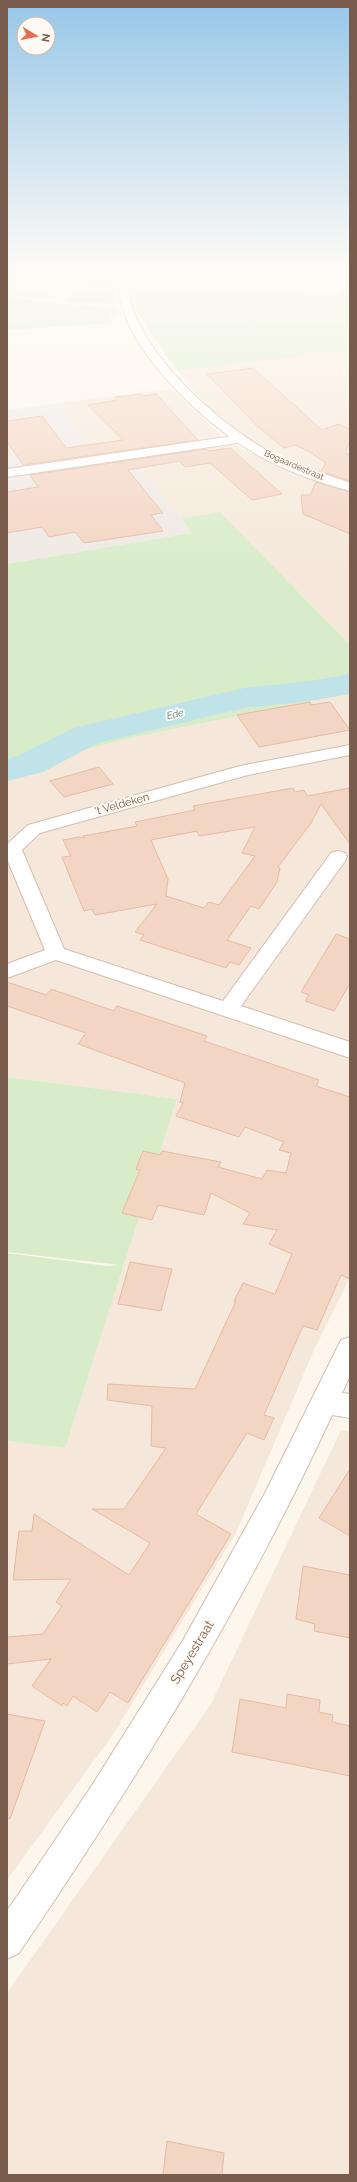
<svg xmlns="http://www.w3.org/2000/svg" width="357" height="2182" font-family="Raleway,sans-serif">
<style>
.residential{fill:#f5e8da}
.industrial{fill:#efe9e4}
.green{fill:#d8ecc9}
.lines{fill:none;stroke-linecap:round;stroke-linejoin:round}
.river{fill:#bfe3e8;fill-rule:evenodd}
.building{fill:#f3d5c3;stroke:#e6bba3;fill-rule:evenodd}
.minor-casing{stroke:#d1beb0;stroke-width:2}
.tertiary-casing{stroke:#d1beb0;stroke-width:2}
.minor{fill:#fff;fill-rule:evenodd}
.tertiary{fill:#fff;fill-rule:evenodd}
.labels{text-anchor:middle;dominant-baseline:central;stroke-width:4;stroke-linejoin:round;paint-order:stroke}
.far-street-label{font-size:9px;fill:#7a5c4d;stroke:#fffaf3}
.far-water-label{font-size:10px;font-style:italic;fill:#437c86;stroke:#fffaf3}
.street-label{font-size:11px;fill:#7a5c4d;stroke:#fffaf3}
.near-street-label{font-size:13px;fill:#7a5c4d;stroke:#fffaf3}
</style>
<rect width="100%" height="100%" fill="#fdf6ec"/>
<g class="residential">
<path d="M302,353H350V482L309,468L256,443L226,423L202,400L177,371L304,356Z"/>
<path d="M172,389L224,438L237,446L289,471L350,491V645L220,512L182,518L131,458L99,462L57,403Z"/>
<path d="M350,693V1278L314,1350L236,1533L114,1733L7,1880V1441L65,1447L177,1099L7,1077V780L43,772L84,750L126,739Z"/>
<path d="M341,1430L350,1431V2175H7V1993L211,1704Z"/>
</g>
<path class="industrial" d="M57,403L99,462L131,458L182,518L191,533L7,564V410Z"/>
<g class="green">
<path d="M72,266H115L111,288H93L91,290L109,292L114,295V303L64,301L80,288L87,289L93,283L61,280Z"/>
<path d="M350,272V353H303L305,356L177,371L150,332L137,310L133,289L340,295Z"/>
<path d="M7,287L48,292L42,298L7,295Z"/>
<path d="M7,298L114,309L117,314L110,315L112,323L7,330Z"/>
<path d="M220,512L350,645V693L126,739L84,750L43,772L7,780V564L191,533L182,518Z"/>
<path d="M7,1077L177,1099L65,1448L7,1441V1253L107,1266L120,1265L7,1252Z"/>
</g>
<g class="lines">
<path class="river" d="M350,674V694L310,701L244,708L98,743L43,772L7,781V759L17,756L74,728L86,725L244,688L310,681Z"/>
</g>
<g class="building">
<path d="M253,368L322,430L338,424L350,429V441L345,453L350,455V481L321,471L326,463L308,451L295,445L284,448L257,426L207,374Z"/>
<path d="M141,394L142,396L156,394L198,440L23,465L7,442V421L42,416L66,448L123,440L88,405L117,400L115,397Z"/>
<path d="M230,448L282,494L252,500L210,463L185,467L179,461L128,470L163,513L151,515L163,531L84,543L75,532L49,537L42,527L7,533V492L38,487L30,475L207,449L209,451Z"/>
<path d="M316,482L350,492V534L303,514L301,495H310Z"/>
<path d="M310,702L311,705L330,702L350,730L259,747L237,715Z"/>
<path d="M99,767L113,784L64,797L50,781Z"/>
<path d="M293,788L295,792L304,790L307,796L350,788V844L321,804L311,823L278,867L280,868L277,882L259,909L251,906L227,940L251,948L239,965L230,962L226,968L140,940L144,935L135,932L157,904L95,915L92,909L84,911L62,857L71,856L63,840L79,837L84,838L83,836L137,826L135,822L195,810L193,806ZM255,827L242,853L255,856L219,905L209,902L204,908L166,896L168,879L151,840L197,831L199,836Z"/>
<path d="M336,934L350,939V983L334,1011L305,1001L309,995L301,992Z"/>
<path d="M7,982L46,995L51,989L114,1011L117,1006L207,1036L204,1041L319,1080L316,1086L350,1097V1279L341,1275L317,1330L303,1326L264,1415L274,1418L264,1440L247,1433L196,1514L231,1534L128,1703L110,1692L97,1712L73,1696L67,1706L63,1703L62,1706L32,1686L51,1659L7,1664V1637L43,1634L62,1606L56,1602L71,1579L13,1580L19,1531H32L34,1514L129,1575L150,1543L92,1509H124L166,1448L151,1446L152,1406L107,1400L108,1384L195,1389L236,1301H234L243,1283L275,1294L292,1254L269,1244L277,1230L243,1224L250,1213L211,1193L204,1215L158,1205L152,1220L122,1213L140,1170L136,1169L143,1151L160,1155L162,1151L221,1162L218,1167L262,1179L267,1170L286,1173L291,1153L279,1150L284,1142L245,1127L239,1137L176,1116L183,1103L180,1102L185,1083L78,1044L86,1033L7,1006Z"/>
<path d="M130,1262L172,1269L161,1311L118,1304Z"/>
<path d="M350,1469V1536L319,1518Z"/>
<path d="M303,1566L350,1575V1638L314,1631L315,1624L296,1619Z"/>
<path d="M287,1694L320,1700L319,1712L333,1715L332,1722L350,1726V1776L232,1752L240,1699L286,1708Z"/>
<path d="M7,1714L45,1721L10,1819L7,1818Z"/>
<path d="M167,2141L224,2153L222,2175H163Z"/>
</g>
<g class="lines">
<g class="minor-casing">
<g id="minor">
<path d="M240,435L246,439L244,442L7,477V469Z"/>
<path d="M350,745V755L248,775L40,833L22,850L64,949L223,1001L331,853L338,851L345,853L347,857L345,861L241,1006L350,1042V1058L56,960L7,978V964L45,950L7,859V844L28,825L240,766Z"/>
<path d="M350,1337V1376L342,1393L350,1394V1418L332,1415C245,1604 136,1781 19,1953L7,1959V1911L91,1787L182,1642L265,1493L341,1340Z"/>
</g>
</g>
<g class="tertiary-casing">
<path id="tertiary" d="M120,266H130C129,278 128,291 131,302C146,359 219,423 268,451C294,465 323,473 350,483V491C320,483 286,471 259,456C209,427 136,361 121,303C118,291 119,278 120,266Z"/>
</g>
<use href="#minor" class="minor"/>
<use href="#tertiary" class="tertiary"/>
</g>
<linearGradient id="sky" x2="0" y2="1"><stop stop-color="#97c7e8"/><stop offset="0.47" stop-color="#fefbf6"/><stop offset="1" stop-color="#fefbf6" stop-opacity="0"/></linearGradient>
<rect width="357" height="572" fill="url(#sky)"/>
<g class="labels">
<g class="far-street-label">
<text transform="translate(294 465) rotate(23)">Bogaardestraat</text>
</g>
<g class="far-water-label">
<text transform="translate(175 714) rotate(-13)">Ede</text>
</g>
<g class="street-label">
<text transform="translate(122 804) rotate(-16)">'t Veldeken</text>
</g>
<g class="near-street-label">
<text transform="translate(192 1652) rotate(-59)">Speyestraat</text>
</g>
</g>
<rect width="357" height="2182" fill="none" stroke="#7a5c4d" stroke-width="16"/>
<g transform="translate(36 36) rotate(100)"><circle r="19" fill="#fffaf3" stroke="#cabbb1"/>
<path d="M0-3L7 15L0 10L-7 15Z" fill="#e76f51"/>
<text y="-6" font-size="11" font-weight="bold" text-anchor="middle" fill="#7a5c4d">N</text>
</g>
</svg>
